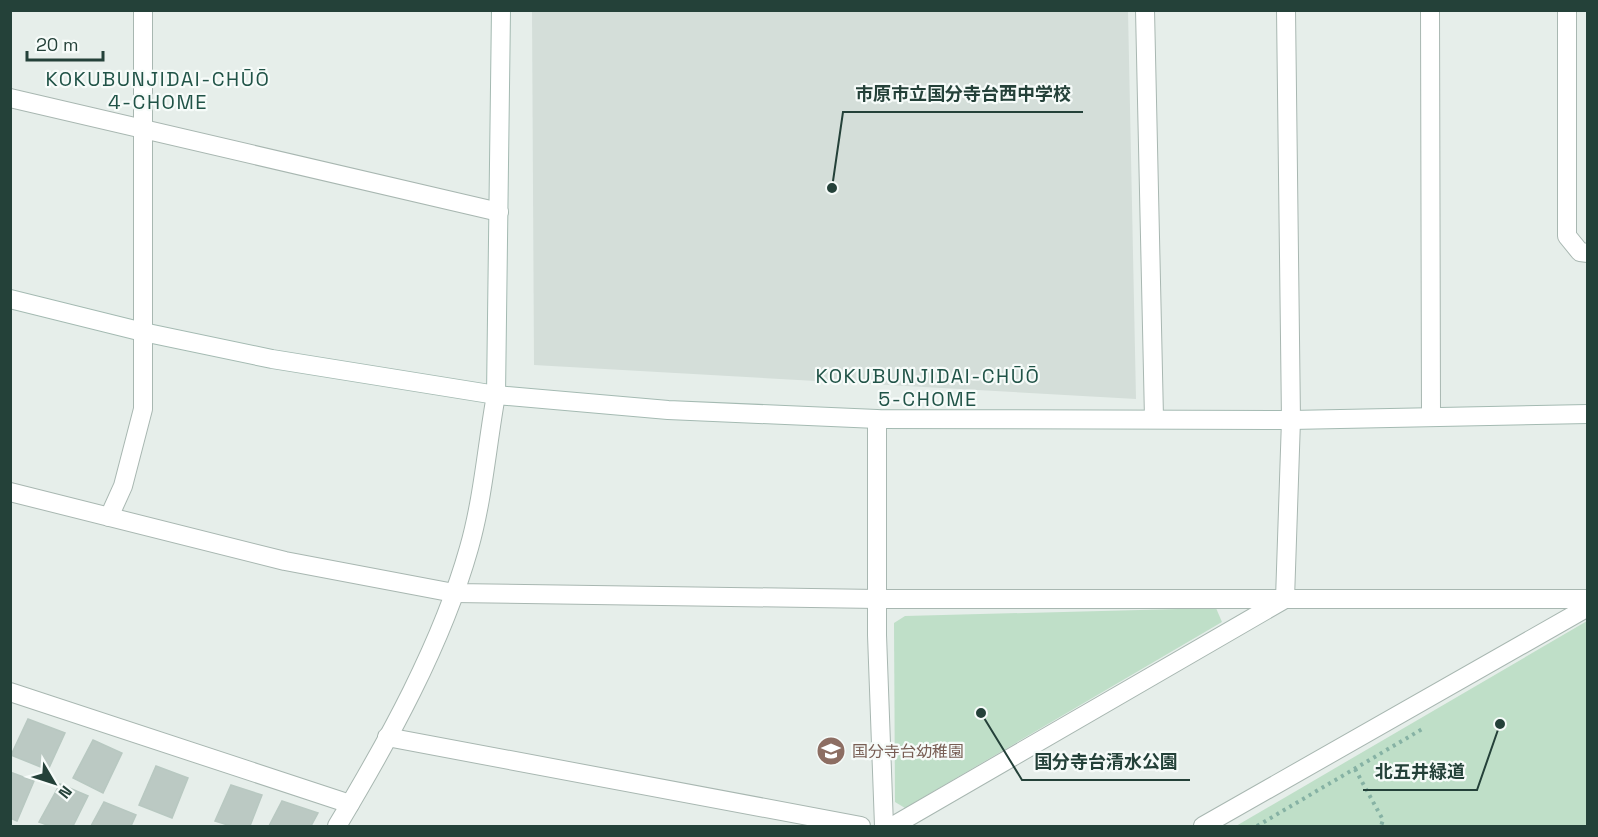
<svg xmlns="http://www.w3.org/2000/svg" width="1598" height="837" font-family="'Space Grotesk','Noto Sans JP',sans-serif">
<style>
.built{fill:#d4ded9}
.green{fill:#bfdfc8}
.building{fill:#bbc9c3;stroke:#b8c8c1;stroke-width:1.5}
.lines{fill:none;stroke-linecap:round;stroke-linejoin:round}
.street-casing{stroke:#a8b7b1;stroke-width:20}
.secondary-casing{stroke:#a4bab2;stroke-width:20}
.path{stroke:#86b2a4;stroke-width:4;stroke-dasharray:3 4.5;stroke-linecap:butt}
.street{stroke:#fff;stroke-width:18}
.secondary{stroke:#fff;stroke-width:18}
.labels{text-anchor:middle;dominant-baseline:central;stroke-width:4.5;stroke-linejoin:round;paint-order:stroke}
.education-label{font-size:16px;fill:#785e54;stroke:#f6fbf9;text-anchor:start}
.quarter-label{font-size:20px;letter-spacing:1.5px;fill:#205347;stroke:#f6fbf9}
.leader{fill:none;stroke:#244139;stroke-width:2}
.callout-dot{fill:#244139;stroke:#f6fbf9;stroke-width:2}
.callout-label{font-size:18px;text-anchor:middle;font-weight:bold;fill:#244139;stroke:#f6fbf9;stroke-width:4.5;stroke-linejoin:round;paint-order:stroke}
</style>
<rect width="100%" height="100%" fill="#e6eeea"/>
<path class="built" d="M532,11H1128L1136,399L534,365Z"/>
<g class="green">
<path d="M1216,608L1222,622L905,808L895,802L894,623L905,616Z"/>
<path d="M1587,621V826H1236Z"/>
</g>
<g class="building">
<path d="M28,719L65,733L48,770L11,755Z"/>
<path d="M93,740L122,753L103,793L73,778Z"/>
<path d="M156,766L188,778L172,818L139,805Z"/>
<path d="M10,772L34,781L17,821L10,818Z"/>
<path d="M60,784L88,796L73,826H50L39,822Z"/>
<path d="M231,785L262,795L250,826H231L215,821Z"/>
<path d="M282,801L318,813L311,826H269Z"/>
<path d="M104,802L136,815L131,826H91Z"/>
</g>
<g class="lines">
<g class="street-casing">
<g id="street">
<path d="M1145,10L1154,418"/>
<path d="M1430,10L1431,415"/>
<path d="M1567,10V236L1580,252L1588,253"/>
<path d="M10,98L499,212"/>
<path d="M877,419V635L884,826"/>
<path d="M10,492L285,561L454,593L877,599H1588"/>
<path d="M109,517L123,486L143,409V10"/>
<path d="M10,692L350,804"/>
<path d="M387,737L861,826"/>
<path d="M337,826C388,741 442,644 469,548C483,499 487,445 496,395"/>
<path d="M893,826L1285,599L1291,420L1286,10"/>
<path d="M1203,826L1588,607"/>
</g>
</g>
<g class="secondary-casing">
<g id="secondary">
<path d="M10,299L143,332L272,359L496,395L668,410L877,419L1291,420L1588,414"/>
<path d="M496,395L501,10"/>
</g>
</g>
<g class="path">
<path d="M1355,769L1383,820L1381,826"/>
<path d="M1257,826L1424,728"/>
</g>
<use href="#street" class="street"/>
<use href="#secondary" class="secondary"/>
</g>
<defs>
<g id="school-disc" transform="scale(1.5)"><circle r="9.5" fill="#8d6e63" stroke="#f6fbf9"/><path d="M0-5L7-2L0 1L-7-2ZM-4 1L0 2.5L4 1V4Q0 6-4 4Z" fill="#fff"/></g>
</defs>
<g fill-rule="evenodd">
<use href="#school-disc" x="831" y="751"/>
</g>
<g class="labels">
<g class="education-label">
<text x="852" y="751">国分寺台幼稚園</text>
</g>
<g class="quarter-label">
<text x="158" y="79">KOKUBUNJIDAI-CHŪŌ<tspan x="158" dy="23">4-CHOME</tspan></text>
<text x="928" y="376">KOKUBUNJIDAI-CHŪŌ<tspan x="928" dy="23">5-CHOME</tspan></text>
</g>
</g>
<path class="leader" d="M832 188L843 112H1083M981 713L1022 780H1190M1500 724L1477 790H1363"/>
<g class="callout-dot">
<circle cx="832" cy="188" r="6"/>
<circle cx="981" cy="713" r="6"/>
<circle cx="1500" cy="724" r="6"/>
</g>
<g class="callout-label">
<text x="963" y="100">市原市立国分寺台西中学校</text>
<text x="1106" y="768">国分寺台清水公園</text>
<text x="1420" y="778">北五井緑道</text>
</g>
<rect width="1598" height="837" fill="none" stroke="#244139" stroke-width="24"/>
<g transform="translate(54 783) rotate(129)" stroke="#f6fbf9" stroke-width="4.5" paint-order="stroke">
<path d="M0-4.5L10 22L0 15L-10 22Z" fill="#244139"/>
<text y="-9" font-size="16" font-weight="bold" text-anchor="middle" fill="#244139">N</text>
</g>
<path d="M27 51v9h76v-9" fill="none" stroke="#244139" stroke-width="3"/>
<text x="36" y="51" font-size="18" fill="#244139" stroke="#f6fbf9" stroke-width="4.5" paint-order="stroke">20 m</text>
</svg>
